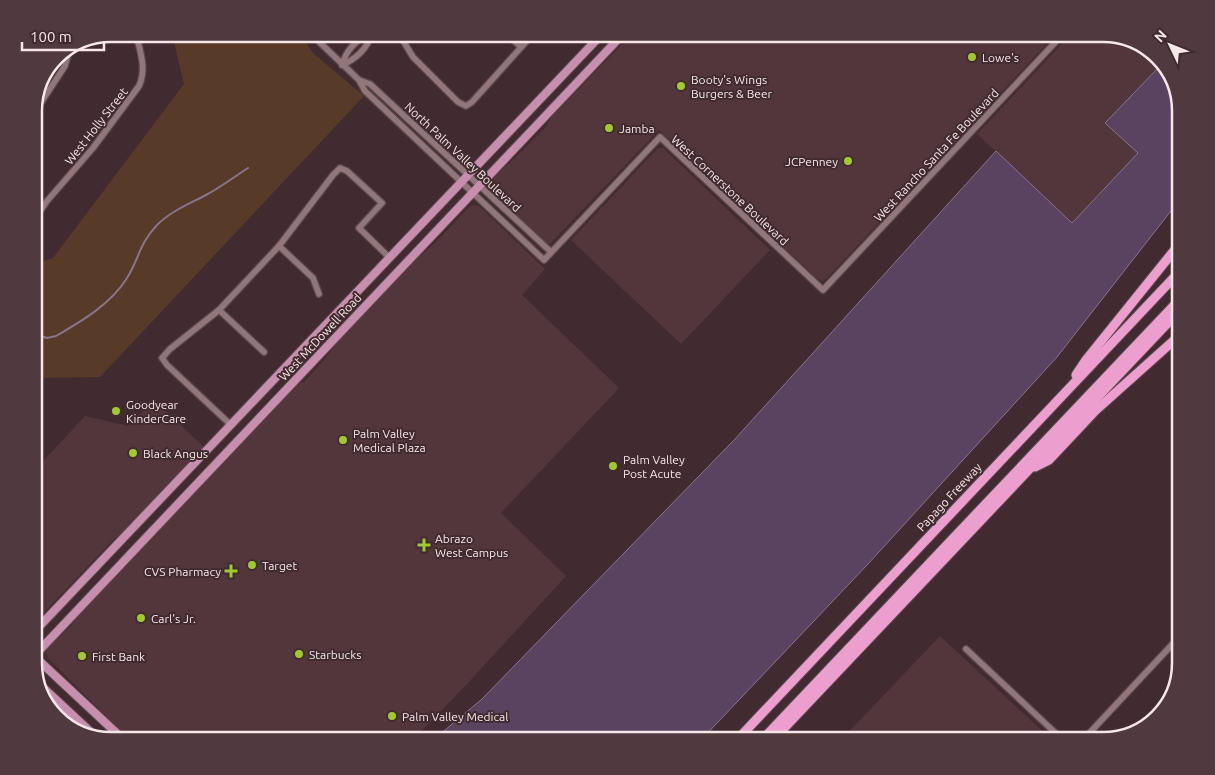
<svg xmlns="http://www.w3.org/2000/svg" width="1215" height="775" font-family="Ubuntu,sans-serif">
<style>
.built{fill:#52363c}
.green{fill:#573a28}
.water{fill:#5a4361;stroke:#89748a}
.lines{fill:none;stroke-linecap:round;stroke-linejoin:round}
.stream{stroke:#89748a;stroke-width:2}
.minor-casing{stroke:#5e4a4e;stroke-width:8}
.major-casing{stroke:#5e4a4e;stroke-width:10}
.highway-casing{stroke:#5e4a4e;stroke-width:11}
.minor{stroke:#91777b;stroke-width:5.5}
.major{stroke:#c88ead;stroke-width:8}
.highway{stroke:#ec9ece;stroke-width:9}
.poi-dot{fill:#9eca2f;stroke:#422b30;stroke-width:2}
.labels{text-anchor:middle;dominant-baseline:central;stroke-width:4;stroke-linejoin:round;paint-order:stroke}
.poi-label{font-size:12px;fill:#f6e7e9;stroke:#422b30;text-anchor:start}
.street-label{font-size:12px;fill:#f6e7e9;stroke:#422b30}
.rim{fill:none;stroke:#f6e7e9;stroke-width:2.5}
</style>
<rect width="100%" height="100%" fill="#422b30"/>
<g class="built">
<path d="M632,34H1056L827,278L823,281L818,279L659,130L550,244L545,242L490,190V181L502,169L515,158L545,128L552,116Z"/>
<path d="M1071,34H1103L1146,47L1171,73L1173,80L1159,67L1106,123L1139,153L1072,223L977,134Z"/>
<path d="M658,148H663L770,250L681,344L571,240Z"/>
<path d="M475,205L479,206L545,269L522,295L619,388L501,513L566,576L466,685L412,741H131L48,658L45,650L72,625L77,615L292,387L305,381L324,360L338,341L412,263L438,240L470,206Z"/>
<path d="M154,400L204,447L124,532L112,541L34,623V471L85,416L128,426Z"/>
<path d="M940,636L1053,741H840Z"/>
<path d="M42,696L57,709L85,733L69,728L44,702Z"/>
</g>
<path class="green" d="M172,34H300L313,53L364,96L100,377L34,378V264L53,258L184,84Z"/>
<path class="water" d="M1159,67L1173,80L1181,107V198L1057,357L868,564L700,741H432L482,699L735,439L996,151L1072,223L1138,153L1105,123Z"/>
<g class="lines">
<path class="stream" d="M34,334L47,338L56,336C82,321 111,304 127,278C139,259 139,244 157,225C171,211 189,204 206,195C221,187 234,177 248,168"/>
<g class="minor-casing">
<g id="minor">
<path d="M311,34L359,80L370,84L551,252"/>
<path d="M399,34L413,57L458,102L466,106L472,102L533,34"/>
<path d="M507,34L521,47"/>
<path d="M342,65C356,59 367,48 372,34"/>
<path d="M342,65C346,51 356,40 370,34"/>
<path d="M359,80L365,91L544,260L660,137L823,290L1063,34"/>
<path d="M34,113L65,66L69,51"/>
<path d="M34,220L47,201L93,148L139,86C147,69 140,51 136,34"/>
<path d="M279,246L313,278L319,294"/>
<path d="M219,310L264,352"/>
<path d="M231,425L167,365L162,358L170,349L219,310L279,246L333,175L340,168L347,171L382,203L359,228L390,258"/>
<path d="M966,649L1064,741"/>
<path d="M1082,741L1181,635"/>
</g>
</g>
<g class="major-casing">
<g id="major">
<path d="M34,632L602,34"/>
<path d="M34,656L623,34"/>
<path d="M34,656L125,741"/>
<path d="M38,683L95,736"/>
</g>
</g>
<g class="highway-casing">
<g id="highway">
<path d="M1076,375L1086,360L1181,242"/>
<path d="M1035,467L1049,460L1095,411L1181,334"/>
<path d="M736,741L1181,270"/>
<path d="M761,741L1181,298"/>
<path d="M772,741L1181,309"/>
</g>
</g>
<use href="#minor" class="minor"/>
<use href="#major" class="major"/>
<use href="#highway" class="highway"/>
</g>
<g class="poi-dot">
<circle cx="972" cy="57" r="5"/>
<circle cx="681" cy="86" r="5"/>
<circle cx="609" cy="128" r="5"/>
<circle cx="848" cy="161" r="5"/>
<circle cx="116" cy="411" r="5"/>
<circle cx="343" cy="440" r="5"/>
<circle cx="133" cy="453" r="5"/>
<circle cx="613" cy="466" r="5"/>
<path d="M421.5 537.5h5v5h5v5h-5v5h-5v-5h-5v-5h5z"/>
<circle cx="252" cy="565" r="5"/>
<path d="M228.5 563.5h5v5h5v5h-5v5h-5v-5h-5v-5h5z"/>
<circle cx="141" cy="618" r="5"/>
<circle cx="299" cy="654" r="5"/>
<circle cx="82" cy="656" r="5"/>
<circle cx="392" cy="716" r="5"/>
</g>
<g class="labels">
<g class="poi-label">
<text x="982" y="57">Lowe's</text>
<text x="691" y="79">Booty's Wings<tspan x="691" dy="14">Burgers &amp; Beer</tspan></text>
<text x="619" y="128">Jamba</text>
<text x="838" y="161" text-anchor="end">JCPenney</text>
<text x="126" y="404">Goodyear<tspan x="126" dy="14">KinderCare</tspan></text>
<text x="353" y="433">Palm Valley<tspan x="353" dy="14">Medical Plaza</tspan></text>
<text x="143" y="453">Black Angus</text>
<text x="623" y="459">Palm Valley<tspan x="623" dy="14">Post Acute</tspan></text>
<text x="435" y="538">Abrazo<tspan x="435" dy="14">West Campus</tspan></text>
<text x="262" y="565">Target</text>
<text x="221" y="571" text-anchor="end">CVS Pharmacy</text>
<text x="151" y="618">Carl's Jr.</text>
<text x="309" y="654">Starbucks</text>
<text x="92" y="656">First Bank</text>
<text x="402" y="716">Palm Valley Medical</text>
</g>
<g class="street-label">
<text transform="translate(96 126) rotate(-52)">West Holly Street</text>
<text transform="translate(936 155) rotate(-47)">West Rancho Santa Fe Boulevard</text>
<text transform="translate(463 157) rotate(43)">North Palm Valley Boulevard</text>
<text transform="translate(730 190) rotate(43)">West Cornerstone Boulevard</text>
<text transform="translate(320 337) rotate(-47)">West McDowell Road</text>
<text transform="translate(949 497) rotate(-47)">Papago Freeway</text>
</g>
</g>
<path d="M0 0H1215V775H0ZM111 42H1103A69 69 0 0 1 1172 111V663A69 69 0 0 1 1103 732H111A69 69 0 0 1 42 663V111A69 69 0 0 1 111 42Z" fill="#503a3f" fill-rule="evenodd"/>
<path class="rim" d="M111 42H1103A69 69 0 0 1 1172 111V663A69 69 0 0 1 1103 732H111A69 69 0 0 1 42 663V111A69 69 0 0 1 111 42Z"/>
<g transform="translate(1170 45) rotate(313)" stroke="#422b30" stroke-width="4" paint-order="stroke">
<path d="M0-4L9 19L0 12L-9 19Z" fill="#f6e7e9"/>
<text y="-8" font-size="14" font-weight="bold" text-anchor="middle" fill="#f6e7e9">N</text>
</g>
<path d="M22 42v8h82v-8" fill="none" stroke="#f6e7e9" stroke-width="2.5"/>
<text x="30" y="42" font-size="15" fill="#f6e7e9" stroke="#422b30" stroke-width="4" paint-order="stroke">100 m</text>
</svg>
